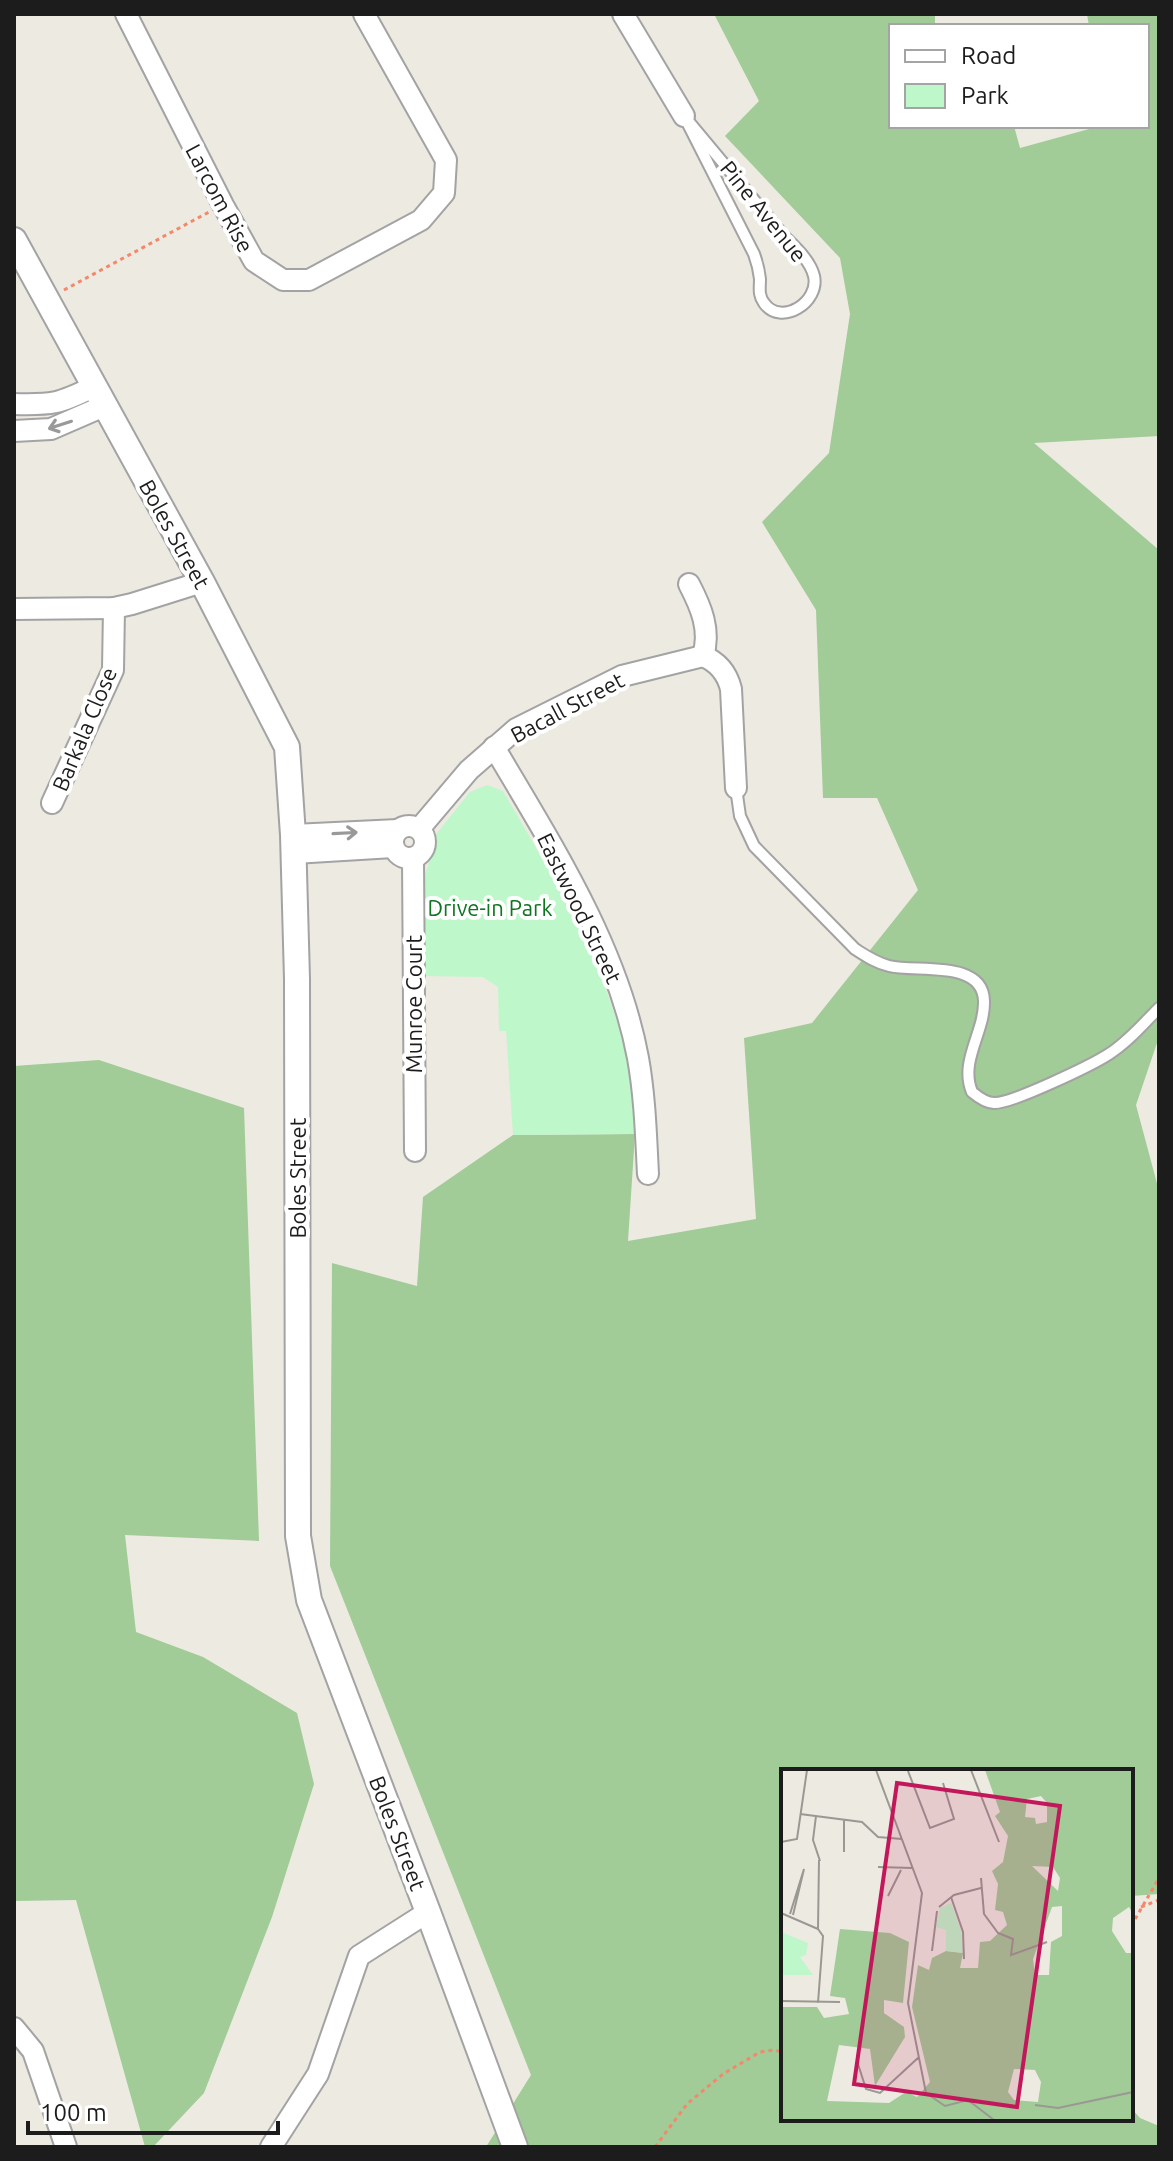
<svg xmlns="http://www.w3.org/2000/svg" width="1173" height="2161" font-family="Ubuntu,sans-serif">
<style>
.forest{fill:#a1cb97}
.park{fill:#bef7c9}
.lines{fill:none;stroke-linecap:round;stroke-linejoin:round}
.service-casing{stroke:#a3a3a3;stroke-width:14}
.minor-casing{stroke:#a3a3a3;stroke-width:24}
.tertiary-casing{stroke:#a3a3a3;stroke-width:28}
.path{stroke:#f5876a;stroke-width:3;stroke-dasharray:4 4;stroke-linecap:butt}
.service{stroke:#fff;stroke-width:10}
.minor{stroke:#fff;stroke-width:20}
.tertiary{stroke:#fff;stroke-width:24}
.oneway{stroke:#999}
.labels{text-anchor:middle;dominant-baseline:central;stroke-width:8;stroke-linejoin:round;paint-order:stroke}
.street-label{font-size:22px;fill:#1c1c1c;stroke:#fff}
.park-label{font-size:22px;fill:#0e7521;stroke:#fff}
.inset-road{fill:none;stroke:#999892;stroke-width:2}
.view{fill:#c2185b;fill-opacity:0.15;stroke:#c2185b;stroke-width:4}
.inset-edge{fill:none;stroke:#1c1c1c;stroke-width:4}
</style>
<rect width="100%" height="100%" fill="#edeae1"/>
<g class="forest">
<path d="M714,14H935V26H891V126H1014L1020,148L1100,126H1147V26H1089L1087,14H1159V436L1034,443L1159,550V1037L1136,1105L1159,1191V1894L1131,1896V1771H783V2119H1131V2108L1140,2118L1159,2126V2147H486L531,2075L330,1566L332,1263L417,1286L423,1197L513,1135L635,1134L628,1241L756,1219L744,1038L812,1023L918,890L877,798H823L816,610L762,522L829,453L850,314L840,258L725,136L759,101Z"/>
<path d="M99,1060L244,1108L259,1541L125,1535L136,1632L203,1657L297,1713L314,1784L272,1917L204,2093L153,2147H145L76,1900L14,1901V1066Z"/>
</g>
<path class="park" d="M487,785L503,791C552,875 603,959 626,1054C632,1079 633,1108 635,1134L513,1135L506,1031H499L498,987L483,977L421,976V882L428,867L433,838L470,792Z"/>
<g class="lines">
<g class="service-casing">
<g id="service">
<path d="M684,116L784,236C795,247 810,260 814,276C820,302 781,327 764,303C758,295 760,288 760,279C759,270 757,262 754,254Z"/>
<path d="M736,788L740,816L754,846L855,949C866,956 876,963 889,966C916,973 983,959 984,1001C985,1032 959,1061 972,1092C978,1097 986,1103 994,1103C1011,1104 1092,1065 1109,1054C1128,1042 1143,1024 1159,1008"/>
</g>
</g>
<g class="minor-casing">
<g id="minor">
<path d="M126,14L223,205L254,261L283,280H309L421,220L444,193L446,160L364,14"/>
<path d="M623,14L684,116"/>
<path d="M14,404C52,405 59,404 93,387"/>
<path d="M14,431L51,429L104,406"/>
<path d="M689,584C701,607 711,630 703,656"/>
<path d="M14,609L114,608L132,604L202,582"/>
<path d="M703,656C718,662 727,673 731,689L736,788"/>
<path d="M494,747C551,844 617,945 638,1058C645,1097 646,1136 648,1174"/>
<path d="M52,803L113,670L114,608"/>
<circle cx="409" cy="842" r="16"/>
<path d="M419,829L469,770L516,729L622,676L703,656"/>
<path d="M293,835L398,830"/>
<path d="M294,853L393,847"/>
<path d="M413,858L415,1151"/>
<path d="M14,2028L33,2051L66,2147"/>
<path d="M271,2147L318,2074L359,1956L428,1912"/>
</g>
</g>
<g class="tertiary-casing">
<path id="tertiary" d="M14,240L202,582L287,747L293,835L297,979L298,1536L309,1600L428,1912L515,2147"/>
</g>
<g class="path">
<path d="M64,290L209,212"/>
<path d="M1141,1907L1159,1900"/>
<path d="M1131,1926L1159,1878"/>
<path d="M655,2147L687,2104L723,2074L760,2052L774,2050L783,2052"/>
</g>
<use href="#service" class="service"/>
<use href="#minor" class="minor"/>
<use href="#tertiary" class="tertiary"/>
</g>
<defs><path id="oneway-shaft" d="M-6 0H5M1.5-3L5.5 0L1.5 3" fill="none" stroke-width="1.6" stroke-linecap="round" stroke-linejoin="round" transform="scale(2)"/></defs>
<g class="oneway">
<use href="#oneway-shaft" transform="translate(60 425) rotate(162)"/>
<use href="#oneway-shaft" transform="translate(345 833) rotate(-3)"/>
</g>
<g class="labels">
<g class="street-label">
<text transform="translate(220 198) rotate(62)">Larcom Rise</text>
<text transform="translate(764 211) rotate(51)">Pine Avenue</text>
<text transform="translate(175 534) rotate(61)">Boles Street</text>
<text transform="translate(567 707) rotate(-28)">Bacall Street</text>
<text transform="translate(84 729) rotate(-67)">Barkala Close</text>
<text transform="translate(580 908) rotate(64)">Eastwood Street</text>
<text transform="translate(413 1004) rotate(-90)">Munroe Court</text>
<text transform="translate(297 1178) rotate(-90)">Boles Street</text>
<text transform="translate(398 1833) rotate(69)">Boles Street</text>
</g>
<g class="park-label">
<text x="490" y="907">Drive-in Park</text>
</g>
</g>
<g transform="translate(781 1769)">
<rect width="352" height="352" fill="#edeae1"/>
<path d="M204,1H352V145L348,138L332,149L331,162L345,184H352V351H0V238H36L43,249L68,245L64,229L49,227L59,160L109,164L128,173L122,234L103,231V244L123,258L124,268L94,317L89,280L58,276L46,332L108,334L125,323L136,328L149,313L131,238L137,196L148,201L151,189L165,182L182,184L179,199H197L199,173L209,172L226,156L222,143L214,141L217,115L211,102L222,93L227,67L214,47L219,43ZM260,27L266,34V53L255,55L254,49L244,48L246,30ZM251,97L272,98L279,109L277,122ZM281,137V167L270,173L268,206H254L252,190L271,138ZM233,300L254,301L260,313L257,333L233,331L227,323Z" fill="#a1cb97" fill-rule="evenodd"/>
<path d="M170,134L180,162L182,184L165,182V161L155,158L159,139ZM0,163L27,174L25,186L19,188L32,206H0Z" fill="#bef7c9"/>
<path class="inset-road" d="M95,1L141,124L127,234L145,324L164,337L187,331L213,351M190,1L218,73M127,2L149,59L173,50L162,14M19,45L81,53L97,68L121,70M35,47L32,71L39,92M0,73L16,70L26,1M63,83V51M97,98L132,99M200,109L203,145L217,164L232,170L230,186L266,173M107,127L120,101M170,128L182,163L183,190M158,138L173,126L200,119M0,144L37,160M9,145L23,100L12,146M151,182L156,142M0,232L59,233M37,234L42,167L37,160L38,91M77,295L85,320L99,324L138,288M254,336L277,339L352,323"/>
<path class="view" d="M116,14L279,37L236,338L73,315Z"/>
<rect width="352" height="352" class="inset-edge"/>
</g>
<rect width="1173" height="2161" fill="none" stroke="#1c1c1c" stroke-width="32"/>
<rect x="889" y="24" width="260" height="104" fill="#ffffff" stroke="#a4a4a4" stroke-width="2"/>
<rect x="905" y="50" width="40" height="12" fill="#ffffff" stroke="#a4a4a4" stroke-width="2"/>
<text x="961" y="64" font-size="24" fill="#1c1c1c">Road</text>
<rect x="905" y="84" width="40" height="24" fill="#bef7c9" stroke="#a4a4a4" stroke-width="2"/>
<text x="961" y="104" font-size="24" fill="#1c1c1c">Park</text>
<path d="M28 2121v12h250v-12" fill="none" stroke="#1c1c1c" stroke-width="4"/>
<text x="40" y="2121" font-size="24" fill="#1c1c1c" stroke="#ffffff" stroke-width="6" paint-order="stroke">100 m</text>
</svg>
